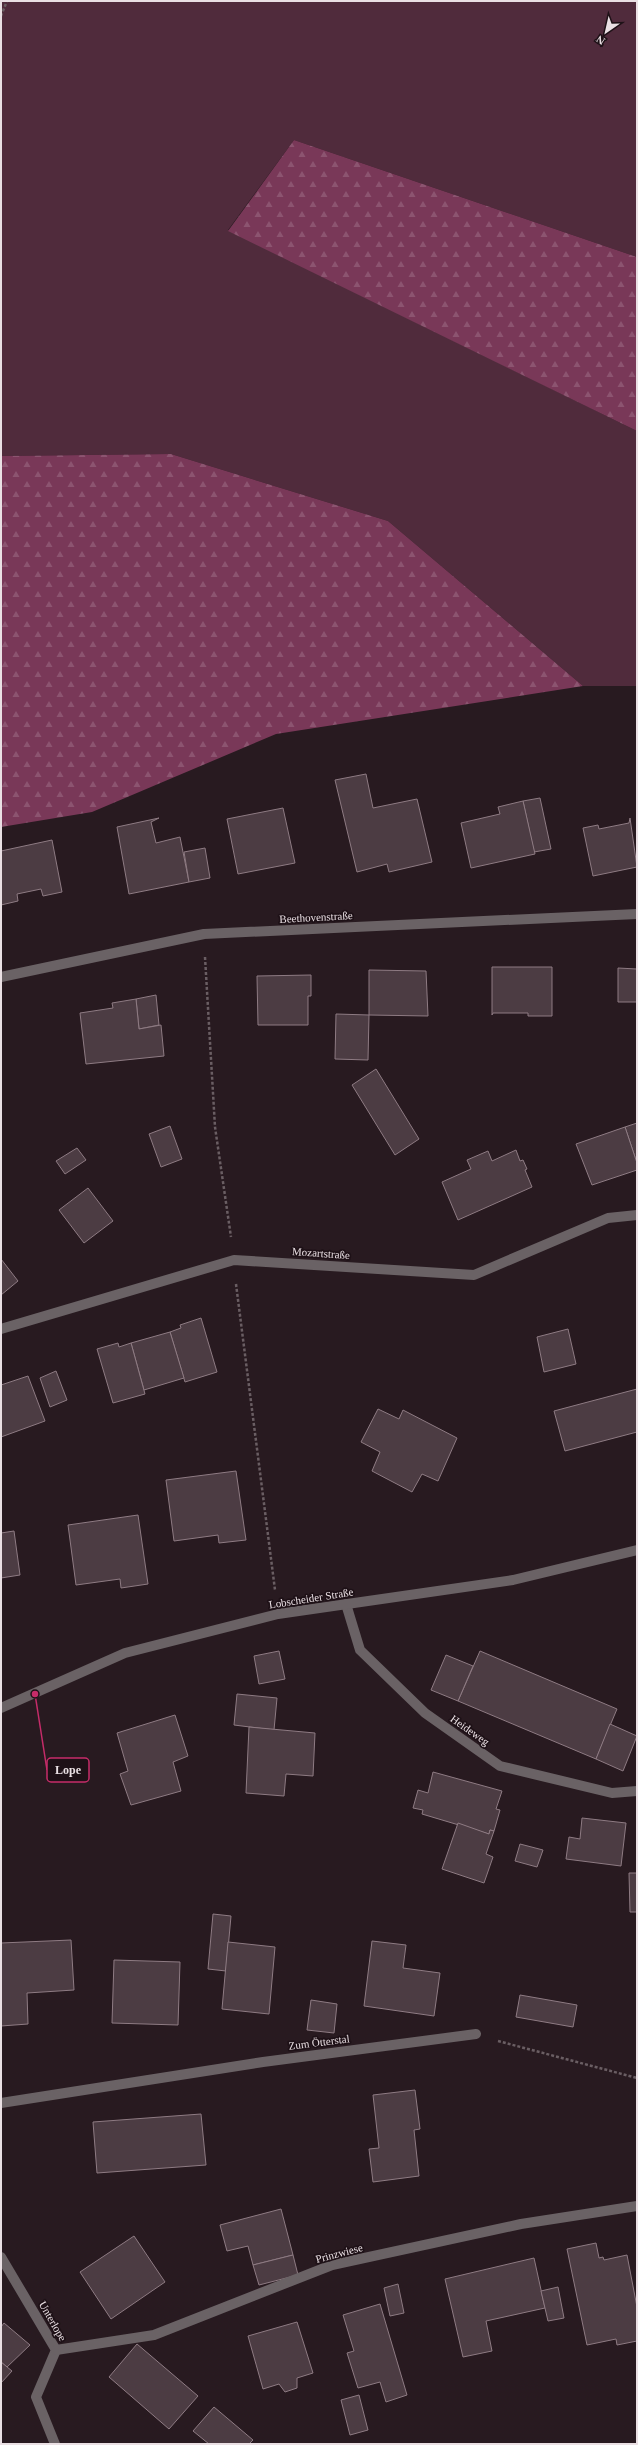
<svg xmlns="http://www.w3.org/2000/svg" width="638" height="2445" font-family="Georgia,serif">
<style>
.green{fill:#502b3c}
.forest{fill:url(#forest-firs)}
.building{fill:#4c3c43;stroke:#8e7b83}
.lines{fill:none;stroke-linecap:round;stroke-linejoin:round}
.path{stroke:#6a5e63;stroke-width:2.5;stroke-dasharray:3 2;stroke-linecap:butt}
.minor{stroke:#6a6265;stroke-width:10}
.tertiary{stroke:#6a6265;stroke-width:10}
.labels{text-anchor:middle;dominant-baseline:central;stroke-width:3.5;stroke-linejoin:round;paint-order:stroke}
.street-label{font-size:11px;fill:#eae0e4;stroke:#1e1117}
.leader{fill:none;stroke:#c62c69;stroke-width:1.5}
.callout-dot{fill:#c62c69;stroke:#1e1117;stroke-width:1.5}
.callout{fill:#1e1117;stroke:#c62c69;stroke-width:1.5}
.callout-label{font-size:12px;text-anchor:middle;font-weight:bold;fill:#eae0e4}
</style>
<defs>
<pattern id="forest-firs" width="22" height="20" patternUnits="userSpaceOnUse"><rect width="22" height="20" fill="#793858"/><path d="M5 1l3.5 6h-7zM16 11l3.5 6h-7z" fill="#8c5470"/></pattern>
</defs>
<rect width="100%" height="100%" fill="#281a20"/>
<path class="green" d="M1,1H637V257L294,140L228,230L637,431V686H583L388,521L171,454L1,456Z"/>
<g class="forest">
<path d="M294,140L637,257V431L228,231Z"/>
<path d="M171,454L388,521L583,686L276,734L92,812L1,827V456Z"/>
</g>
<g class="building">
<path d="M366,774L373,808L417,799L432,862L389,872L387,864L357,872L335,780Z"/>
<path d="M540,798L551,849L534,852L523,801Z"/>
<path d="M523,801L535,854L471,868L461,823L500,814L498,807Z"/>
<path d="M283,808L295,863L238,874L227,819Z"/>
<path d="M159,818L151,822L156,843L180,837L189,882L129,894L117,827Z"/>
<path d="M630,818L637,867L593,876L583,828L598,825L599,829L629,823Z"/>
<path d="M52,840L62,892L43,896L41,889L17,894L18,901L1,905V851Z"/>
<path d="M205,848L210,878L189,882L184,852Z"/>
<path d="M492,967H552V1016H528V1013H493L492,1015Z"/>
<path d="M618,968L637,969V1002H618Z"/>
<path d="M369,970L426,971L428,1016L369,1015Z"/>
<path d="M311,975V996H308V1025H258L257,976Z"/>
<path d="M156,995L159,1025L139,1029L136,999Z"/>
<path d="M136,999L139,1029L161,1025L164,1056L86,1064L80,1013L113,1008L112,1003Z"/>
<path d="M336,1014L369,1015L368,1060L335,1059Z"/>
<path d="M376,1069L419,1139L395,1155L352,1085Z"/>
<path d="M637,1123V1159L636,1160L625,1127Z"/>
<path d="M170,1126L182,1159L161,1167L149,1134Z"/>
<path d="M625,1127L637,1163V1170L592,1185L576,1144Z"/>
<path d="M77,1148L86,1160L65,1174L56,1161Z"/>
<path d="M516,1150L520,1161L523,1160L527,1169L525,1170L532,1187L458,1220L442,1182L471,1169L467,1160L488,1151L492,1161Z"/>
<path d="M88,1188L113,1221L84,1243L59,1210Z"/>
<path d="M1,1259L18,1281L1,1295Z"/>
<path d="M201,1318L217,1372L185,1382L170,1332L181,1328L180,1325Z"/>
<path d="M568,1329L576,1364L544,1372L537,1337Z"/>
<path d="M170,1332L184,1378L144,1390L131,1343Z"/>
<path d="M118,1343L119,1347L131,1343L145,1394L113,1403L97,1349Z"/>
<path d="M56,1371L67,1400L50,1407L40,1378Z"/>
<path d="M28,1376L45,1421L1,1437V1385Z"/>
<path d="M637,1389V1432L565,1451L554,1411Z"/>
<path d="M378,1409L399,1419L403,1410L457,1438L438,1481L422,1474L412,1492L372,1471L380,1452L361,1442Z"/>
<path d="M236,1471L246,1540L219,1543L218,1535L174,1541L166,1480Z"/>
<path d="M138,1515L148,1584L121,1588L120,1579L76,1585L68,1525Z"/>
<path d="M14,1531L20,1575L1,1578V1533Z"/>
<path d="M279,1651L285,1679L259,1684L254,1656Z"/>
<path d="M480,1651L617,1709L596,1759L458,1701Z"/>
<path d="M446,1655L473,1666L458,1701L431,1690Z"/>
<path d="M237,1694L277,1698L274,1730L234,1725Z"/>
<path d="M175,1715L188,1756L173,1762L181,1791L131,1805L120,1774L128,1771L117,1733Z"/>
<path d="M610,1724L637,1736L623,1771L596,1759Z"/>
<path d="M249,1727L315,1733L313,1776L286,1774L284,1796L246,1793Z"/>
<path d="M433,1772L502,1791L496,1809L500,1810L494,1831L490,1830L489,1834L422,1814L423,1810L413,1808L418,1790L428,1793Z"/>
<path d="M582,1818L626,1823L621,1866L566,1859L569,1837L580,1839Z"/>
<path d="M458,1823L489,1834L490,1830L494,1831L486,1854L493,1857L484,1883L442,1869Z"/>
<path d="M520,1844L543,1850L537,1867L515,1861Z"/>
<path d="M629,1873H637V1912H630Z"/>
<path d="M213,1914L231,1916L226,1971L208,1969Z"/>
<path d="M71,1940L74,1990L27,1993L28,2024L1,2026V1943Z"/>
<path d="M372,1941L406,1945L403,1968L440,1973L434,2016L364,2006Z"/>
<path d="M228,1942L275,1947L269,2014L222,2009Z"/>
<path d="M114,1960L180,1962L178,2025L112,2023Z"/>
<path d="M520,1995L577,2005L573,2027L516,2017Z"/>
<path d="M311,2000L337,2004L334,2033L307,2030Z"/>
<path d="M415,2090L420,2129L414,2130L419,2176L373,2182L369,2149L379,2148L373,2095Z"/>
<path d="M201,2114L206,2165L97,2173L93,2122Z"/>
<path d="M281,2209L293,2255L253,2265L248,2246L227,2251L220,2225Z"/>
<path d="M134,2236L165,2282L111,2319L80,2272Z"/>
<path d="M596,2243L599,2258L603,2257L604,2260L627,2255L637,2307V2341L617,2345L616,2339L587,2345L567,2249Z"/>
<path d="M293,2255L298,2275L259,2285L253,2265Z"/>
<path d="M534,2258L545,2308L486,2321L492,2351L463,2357L445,2279Z"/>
<path d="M398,2284L404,2313L390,2316L384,2288Z"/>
<path d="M558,2287L564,2318L548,2321L541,2291Z"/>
<path d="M380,2304L407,2395L386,2402L380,2382L358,2388L347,2353L354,2351L343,2315Z"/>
<path d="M297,2322L313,2373L297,2378V2388L285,2392L279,2384L263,2389L248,2336Z"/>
<path d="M4,2323L30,2345L7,2367L1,2362V2327Z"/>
<path d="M137,2344L198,2396L169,2429L109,2377Z"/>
<path d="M1,2362L12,2371L1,2383Z"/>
<path d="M359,2395L368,2430L350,2435L341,2400Z"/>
<path d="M214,2407L253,2440L249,2444H209L193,2431Z"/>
</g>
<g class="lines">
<g class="path">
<path d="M1,16L7,1"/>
<path d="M205,957L215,1127L231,1237"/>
<path d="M236,1284L275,1590"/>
<path d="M498,2041L637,2078"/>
</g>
<g class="minor">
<path d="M1,977L204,934L637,914"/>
<path d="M1,1329L234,1260L474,1275L608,1218L637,1215"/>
<path d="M346,1604L360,1650L425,1713L500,1766L612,1793L637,1791"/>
<path d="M1,2103L263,2062L476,2034"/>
<path d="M1,2257L56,2350L36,2397L55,2444"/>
<path d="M56,2350L154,2335L332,2265L521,2224L637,2206"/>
</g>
<path class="tertiary" d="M1,1708L125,1653L278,1614L513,1580L637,1550"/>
</g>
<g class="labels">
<g class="street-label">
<text transform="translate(316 917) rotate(-3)">Beethovenstraße</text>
<text transform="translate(321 1253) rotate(4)">Mozartstraße</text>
<text transform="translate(311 1598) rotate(-9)">Lobscheider Straße</text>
<text transform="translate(470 1730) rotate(35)">Heideweg</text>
<text transform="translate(319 2042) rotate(-7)">Zum Ötterstal</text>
<text transform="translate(339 2253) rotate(-15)">Prinzwiese</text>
<text transform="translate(53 2321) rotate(60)">Unterlope</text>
</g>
</g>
<path class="leader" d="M35 1694L47 1770"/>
<circle class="callout-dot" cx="35" cy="1694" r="4"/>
<rect class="callout" x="47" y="1758" width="42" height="24" rx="4"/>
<g class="callout-label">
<text x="68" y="1774">Lope</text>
</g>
<rect width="638" height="2445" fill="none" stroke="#eae0e4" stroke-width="4"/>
<g transform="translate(606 32) rotate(214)" stroke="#1e1117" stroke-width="3" paint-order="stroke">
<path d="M0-3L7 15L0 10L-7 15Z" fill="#eae0e4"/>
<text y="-6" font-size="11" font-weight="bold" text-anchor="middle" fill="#eae0e4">N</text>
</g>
</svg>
